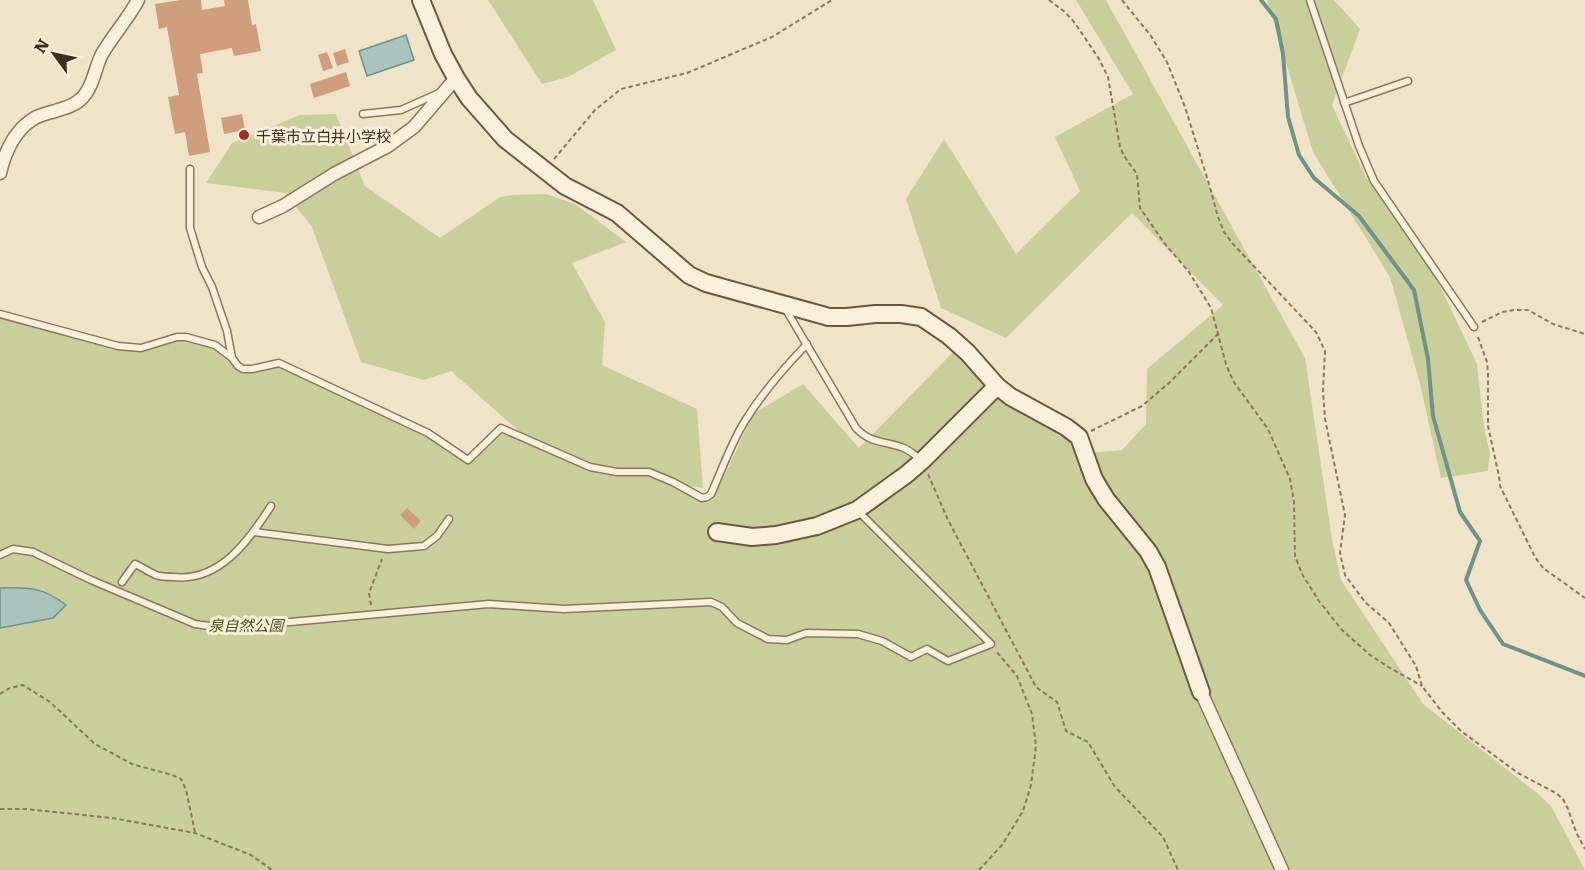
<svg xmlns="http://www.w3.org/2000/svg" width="1585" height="870" font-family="Literata,'Noto Sans JP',serif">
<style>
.green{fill:#c9cf9b}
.water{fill:#a9c4bc;stroke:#6f938a;stroke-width:1.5}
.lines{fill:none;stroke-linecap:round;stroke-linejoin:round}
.stream{stroke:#6f938a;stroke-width:4}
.building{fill:#cf9f7d}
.lane-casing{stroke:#8d765c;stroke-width:9}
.street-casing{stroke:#8d765c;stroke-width:15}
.secondary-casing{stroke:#6f573f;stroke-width:20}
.path{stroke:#8d765c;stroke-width:2;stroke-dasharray:4.5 3;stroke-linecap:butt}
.lane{stroke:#faf1dc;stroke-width:6}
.street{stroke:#faf1dc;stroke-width:12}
.secondary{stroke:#faf1dc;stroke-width:16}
.poi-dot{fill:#9e2a2b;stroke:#f7eed8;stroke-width:2}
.labels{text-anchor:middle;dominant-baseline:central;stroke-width:6;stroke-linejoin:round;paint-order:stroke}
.poi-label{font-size:15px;fill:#3d2e20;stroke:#f7eed8;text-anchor:start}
.park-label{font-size:15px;font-style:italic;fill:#4d5a26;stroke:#f7eed8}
</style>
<rect width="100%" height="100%" fill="#f0e4c8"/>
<g class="green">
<path d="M488,0H593L616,50L568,77L542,84Z"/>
<path d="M1076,0H1106L1305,358L1332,539L1341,580L1423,704L1537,793L1551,806L1585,870H0V317L112,347L182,339C204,343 222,349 236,368H281L426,435L469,462L501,432L539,449L451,371L424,380L361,362L312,227L285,193L206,183L232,143L300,115L336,114L365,186L440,238L500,197L513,195L546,194L575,204L626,242L572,263L605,322L602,365L697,409L703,488L677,485L700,500L708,502L712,499L729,466L753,414L803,384L859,448L955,350L1064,433L1074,445L1079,454L1122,450L1146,424L1147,369L1223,305L1132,213L1006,338L941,308L906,199L944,139L1016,254L1080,191L1055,137L1133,94Z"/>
<path d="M1267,0H1334L1360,29L1332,105L1366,177L1438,282L1477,364L1484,427L1490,453L1488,471L1441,478L1420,384L1390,277L1313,152Z"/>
</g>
<g class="water">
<path d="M406,35L414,60L367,76L359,51Z"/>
<path d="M0,588C28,587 43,587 66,605L53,618L0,628Z"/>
</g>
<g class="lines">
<path class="stream" d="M1261,0L1276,19L1283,54L1288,117L1299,155L1314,178L1359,216L1414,290L1428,359L1433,416L1460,512L1480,541L1466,580L1480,610L1503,644L1585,676"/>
</g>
<g class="building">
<path d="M180,0H201L202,10L225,6L224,0H248L252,25L256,24L261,51L234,56L232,48L200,54L203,73L197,74L210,152L189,156L185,132L175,134L168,97L179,95L167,27L159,29L155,4Z"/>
<path d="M345,49L349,62L337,66L333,53Z"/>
<path d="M327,52L333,68L323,71L318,55Z"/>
<path d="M346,72L350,86L314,98L310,84Z"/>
<path d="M242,114L245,130L224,134L221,118Z"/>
<path d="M407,508L421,521L414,529L400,515Z"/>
</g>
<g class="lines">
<g class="lane-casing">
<g id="lane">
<path d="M1310,0L1359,146L1374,181L1474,327"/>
<path d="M1344,103L1408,81"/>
<path d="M363,114L401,110L439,93"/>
<path d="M190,169V228L202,267L212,287L227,331L232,358L238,366L243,369H252L279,363L428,433L468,460L501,428L590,467L617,472H649L673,482L702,498L707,497L711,494C722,470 731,443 745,421C762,393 784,368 807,344"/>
<path d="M785,308L856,428C870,443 883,441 901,447C909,449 915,456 922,460"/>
<path d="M0,314L118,346L141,348L177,337H186L215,345L231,357"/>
<path d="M254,532L388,549L424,546L437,536L449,519"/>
<path d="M0,555L13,549L33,552L91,580L195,624L223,628L489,604L564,609L711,602L722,607L737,623L768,639L787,640L806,633L858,634L882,641L911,657L927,649L948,661L991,644L858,511"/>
<path d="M122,582L135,564C142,567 149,572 156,575C161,577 168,577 174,577C220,582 249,540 271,506"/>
</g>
</g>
<g class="street-casing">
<g id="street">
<path d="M0,173C5,152 14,131 33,119C39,115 48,113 55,111C65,108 76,105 83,97C94,85 95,67 102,54C113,35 128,19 138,0"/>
<path d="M259,217L283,206L334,174L388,146L414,127L456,78"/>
<path d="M1201,692L1282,870"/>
</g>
</g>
<g class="secondary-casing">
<g id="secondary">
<path d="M421,0L443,54L456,78L469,98L505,139L565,186L617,213L689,275L706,283L829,317H847L875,314H901L921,317L949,336L968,353L997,386L1011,397L1066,427L1079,437L1094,479L1106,499L1148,551L1157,567L1201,692"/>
<path d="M717,532L752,537L776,535L817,526L857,510L907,474L922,461L997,386"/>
</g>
</g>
<g class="path">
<path d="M1049,0L1065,12L1075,23L1099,59L1108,77L1120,147L1124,156L1137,174L1140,208L1165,244L1189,272L1211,308L1226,364L1233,381L1268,429L1290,479L1294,502L1295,556L1302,574L1319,601L1342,630L1370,655L1390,668L1422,686"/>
<path d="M1122,0L1151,36L1167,62L1185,107L1209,184L1218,217L1224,232L1233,244L1316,332L1325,351L1323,391L1325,419L1345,515L1340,553L1345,575L1365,602L1389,623L1416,666L1422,686L1442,712L1461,731L1518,773L1556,793L1563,799L1568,809L1576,832L1585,849"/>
<path d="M554,159L595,110L621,89L687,73L772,37L832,0"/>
<path d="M1482,322L1502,312L1514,310H1528L1553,324L1585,334"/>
<path d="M1478,337L1487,362L1488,374V426L1499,476L1500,486L1535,557L1543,568L1585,598"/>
<path d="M1091,431L1142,406L1170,382L1218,334"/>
<path d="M928,474L948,520L1036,687L1057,702L1066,731L1088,742L1115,787L1163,837L1178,870"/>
<path d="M371,605L369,593L382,559"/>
<path d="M0,694L10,688L23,685L50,702L95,744L132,764L172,775L181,779L186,790L195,832"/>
<path d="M0,809H26L112,818L195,833L251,855L272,870"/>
<path d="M979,870L1002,845L1023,811L1031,785L1036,746L1032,714L1017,676L996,651"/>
</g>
<use href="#lane" class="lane"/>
<use href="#street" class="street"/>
<use href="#secondary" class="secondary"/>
</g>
<circle class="poi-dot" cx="244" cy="135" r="6"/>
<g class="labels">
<g class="poi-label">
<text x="256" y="135">千葉市立白井小学校</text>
</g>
<g class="park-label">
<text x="246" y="624">泉自然公園</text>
</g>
</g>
<g transform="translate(54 54) rotate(303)" stroke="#f7eed8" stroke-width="4.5" paint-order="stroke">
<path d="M0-4.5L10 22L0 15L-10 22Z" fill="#3d2e20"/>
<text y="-9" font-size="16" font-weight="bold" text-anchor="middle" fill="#3d2e20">N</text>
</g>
</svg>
